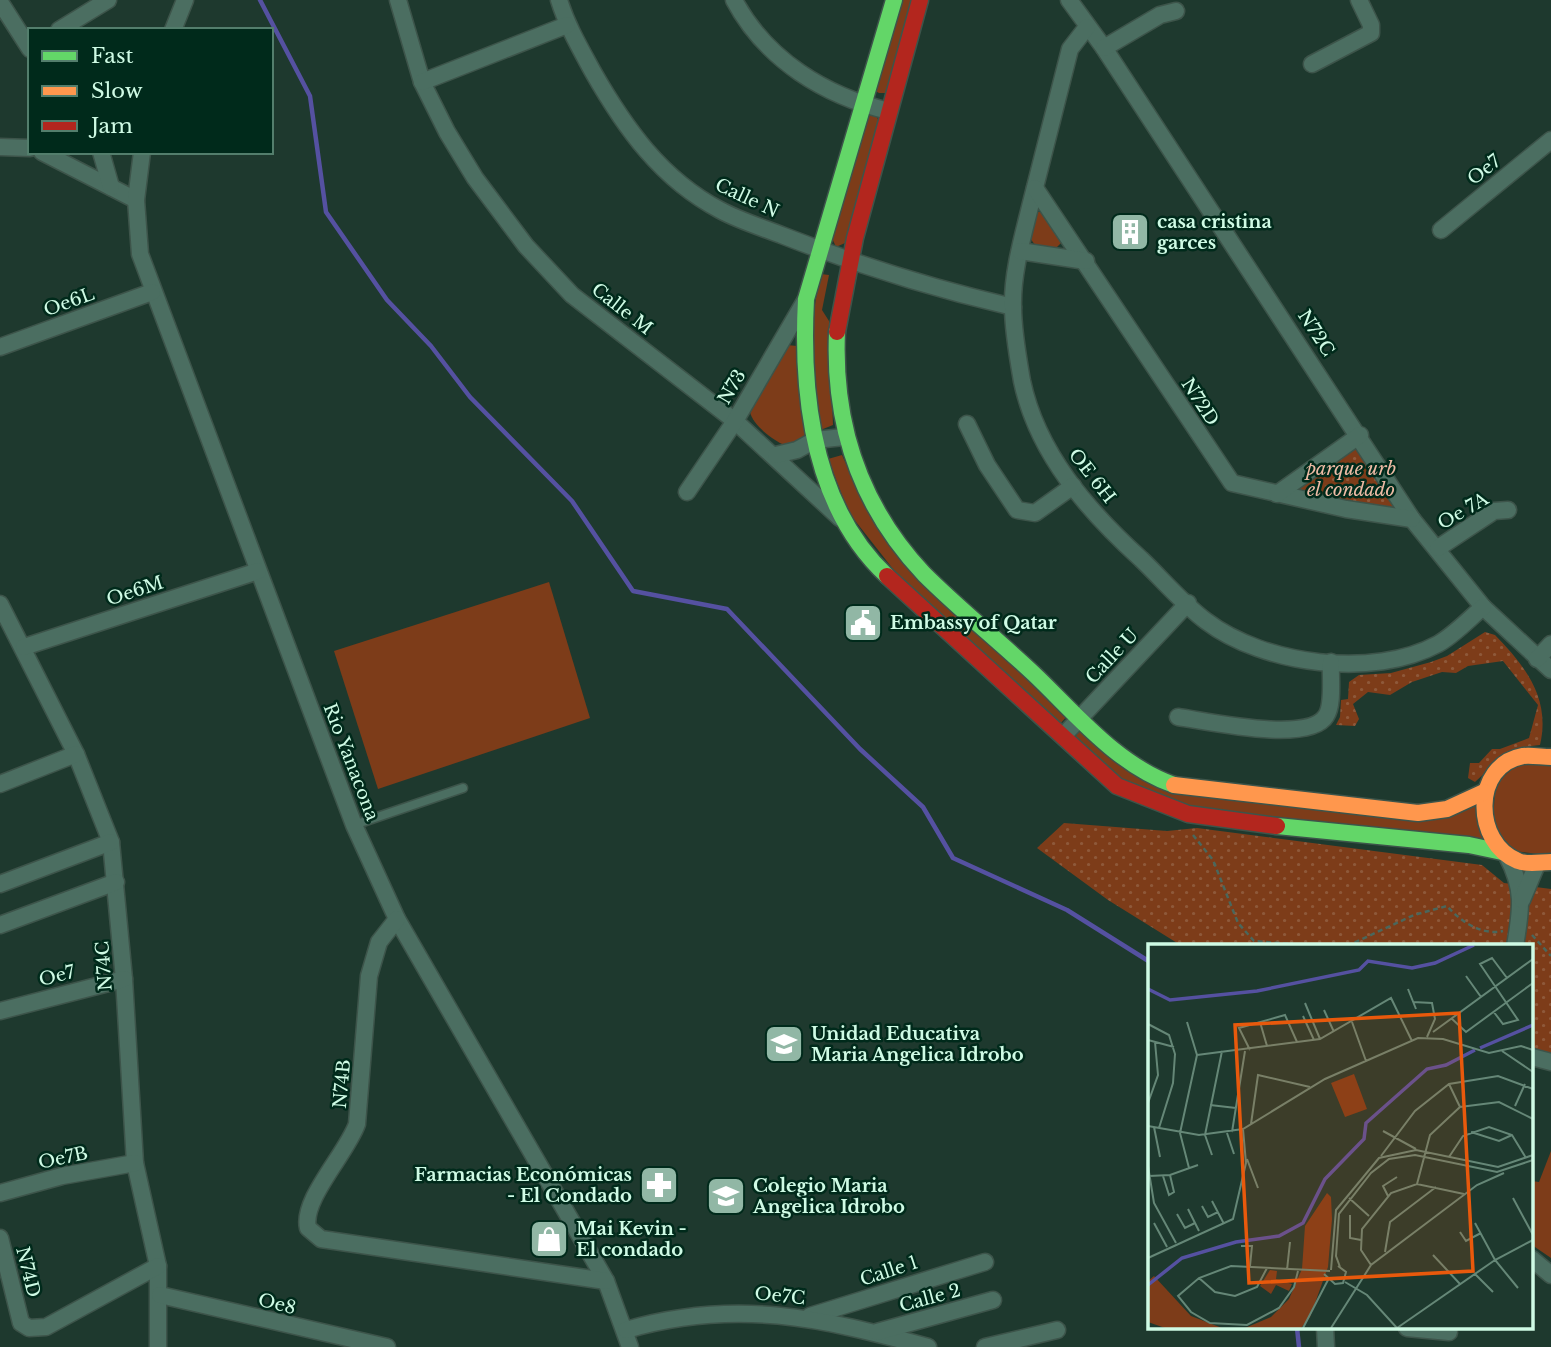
<svg xmlns="http://www.w3.org/2000/svg" width="1551" height="1347" font-family="'Libre Baskerville',serif">
<style>
.green{fill:#7d3c19}
.park{fill:url(#park-dots)}
.lines{fill:none;stroke-linecap:round;stroke-linejoin:round}
.stream{stroke:#5551a1;stroke-width:4.5}
.lane-casing{stroke:#3d544a;stroke-width:11}
.street-casing{stroke:#3d544a;stroke-width:19}
.fast-casing{stroke:#3d544a;stroke-width:19}
.slow-casing{stroke:#3d544a;stroke-width:19}
.jam-casing{stroke:#3d544a;stroke-width:19}
.path{stroke:#4a675c;stroke-width:2.5;stroke-dasharray:5 3.5;stroke-linecap:butt}
.lane{stroke:#4b6e61;stroke-width:8}
.street{stroke:#4b6e61;stroke-width:16}
.fast{stroke:#63d668;stroke-width:16}
.slow{stroke:#ff974d;stroke-width:16}
.jam{stroke:#b3261e;stroke-width:16}
.labels{text-anchor:middle;dominant-baseline:central;stroke-width:5;stroke-linejoin:round;paint-order:stroke}
.street-label{font-size:18px;fill:#cffbe5;stroke:#002a1b}
.poi-label{font-size:18px;font-weight:bold;fill:#cffbe5;stroke:#002a1b;text-anchor:start}
.park-label{font-size:18px;font-style:italic;fill:#efbca6;stroke:#002a1b}
.inset-river{fill:none;stroke:#5551a1;stroke-width:3.5}
.inset-road{fill:none;stroke:#658777;stroke-width:2}
.view{fill:#e8590c;fill-opacity:0.15;stroke:#e8590c;stroke-width:3.5}
.inset-edge{fill:none;stroke:#cffbe5;stroke-width:3.5}
</style>
<defs>
<pattern id="park-dots" width="8" height="8" patternUnits="userSpaceOnUse" patternTransform="scale(1.75)"><rect width="8" height="8" fill="#7d3c19"/><path d="M2 2h.1M6 6h.1" fill="none" stroke="#8e593a" stroke-width="1.8" stroke-linecap="round"/></pattern>
</defs>
<rect width="100%" height="100%" fill="#1e392e"/>
<g class="green">
<path d="M898,0H913L886,93H879L872,89Z"/>
<path d="M875,114L879,121L845,243L836,247L832,238L867,116Z"/>
<path d="M1037,212H1045L1063,241L1056,248L1035,245L1030,238Z"/>
<path d="M821,274L829,275L822,310L829,321L833,425L818,431C811,381 808,324 821,274Z"/>
<path d="M787,345L797,346L806,433L799,442L789,447C775,442 753,426 750,412Z"/>
<path d="M842,455L859,492L1069,714L1059,725L904,583L849,513L828,459Z"/>
<path d="M549,582L590,718L378,789L334,651Z"/>
<path d="M1081,726L1200,797L1475,805L1490,847L1215,815L1120,781L1071,735Z"/>
<path d="M1518,764H1551V853L1546,855L1515,851L1493,830L1495,784Z"/>
<path d="M1551,1151V1258L1532,1245V1181L1539,1182Z"/>
</g>
<g class="park">
<path d="M1360,435L1412,519L1277,494Z"/>
<path d="M1485,632L1495,635C1525,666 1551,698 1540,745C1510,747 1496,763 1475,782L1468,778L1470,763H1479L1492,749H1500L1529,738L1538,705L1503,661L1468,666L1456,673L1442,672L1412,682L1390,695L1368,692L1353,704L1359,719L1355,726L1336,725L1340,717L1341,700L1348,699L1349,682L1359,675L1391,673L1431,662L1447,656Z"/>
<path d="M1064,823L1167,831L1197,828L1482,865L1504,883L1551,889V1054L1532,1048V946H1182L1108,900L1037,848Z"/>
</g>
<g class="lines">
<g class="stream">
<path d="M260,0L310,96L326,212L387,300L431,346L470,397L572,501L633,591L727,609L860,749L923,807L953,858L1067,910L1150,962"/>
<path d="M1297,1328L1299,1347"/>
</g>
<g class="lane-casing">
<path id="lane" d="M354,825L463,788"/>
</g>
<g class="street-casing">
<g id="street">
<path d="M398,0L422,82L447,132L475,178L526,246L572,295L735,421L840,518"/>
<path d="M559,0C567,26 580,48 593,72C625,128 661,179 720,210C740,221 764,228 784,236C858,265 935,289 1013,307"/>
<path d="M734,0C766,60 825,96 889,111"/>
<path d="M1069,0L1104,48L1412,519L1483,607L1551,670"/>
<path d="M0,2L30,49"/>
<path d="M1087,27L1070,49C1057,100 1044,151 1031,203C1023,236 1012,273 1013,307C1013,331 1018,358 1022,381C1037,453 1088,511 1141,559C1162,579 1183,604 1206,621C1264,665 1373,679 1438,644C1454,635 1469,619 1483,607"/>
<path d="M59,30L108,0"/>
<path d="M173,30L185,0"/>
<path d="M1104,48L1160,15L1176,11"/>
<path d="M1312,64L1371,33V25L1359,0"/>
<path d="M422,82L567,25"/>
<path d="M0,147L30,148"/>
<path d="M42,152L136,200"/>
<path d="M101,152L111,187"/>
<path d="M142,152L136,200L140,254L354,825L397,919L606,1281L630,1347"/>
<path d="M1035,188L1232,483L1346,509L1412,519"/>
<path d="M1441,230L1551,140"/>
<path d="M1020,251L1086,261"/>
<path d="M0,347L152,292"/>
<path d="M967,424L987,465L1017,510L1035,513L1073,486"/>
<path d="M776,455L797,450L815,440L844,437"/>
<path d="M687,492L735,421L805,301"/>
<path d="M1277,494L1360,435"/>
<path d="M1438,548L1494,511L1508,510"/>
<path d="M0,604L76,754L111,842L124,979L135,1163L158,1266V1347"/>
<path d="M24,647L258,571"/>
<path d="M1537,659L1551,644"/>
<path d="M1178,717C1207,721 1309,744 1326,716C1334,704 1330,676 1331,662"/>
<path d="M1064,735L1188,603"/>
<path d="M0,784L76,754"/>
<path d="M1507,856C1525,890 1521,910 1515,946"/>
<path d="M0,884L111,842"/>
<path d="M1522,900L1537,864"/>
<path d="M397,919L379,942L369,976L357,1124C347,1153 301,1200 308,1228L321,1239L606,1281"/>
<path d="M0,925L116,882"/>
<path d="M0,1011L124,979"/>
<path d="M1532,1057L1551,1062"/>
<path d="M0,1193L62,1176L135,1163"/>
<path d="M0,1238L21,1323L29,1328L46,1327L158,1266"/>
<path d="M1532,1259L1551,1275"/>
<path d="M160,1295L387,1347"/>
<path d="M810,1316L985,1262"/>
<path d="M1325,1328L1326,1347"/>
<path d="M1407,1328L1449,1332"/>
<path d="M626,1330C735,1298 822,1318 928,1347"/>
<path d="M877,1332L993,1300"/>
<path d="M985,1347L1057,1330"/>
</g>
</g>
<g class="fast-casing">
<g id="fast">
<path d="M837,332C833,424 860,506 924,574C959,609 998,640 1034,674C1076,714 1117,765 1174,785"/>
<path d="M887,576C813,507 801,394 806,299L894,0"/>
<path d="M1277,826L1469,845L1502,852"/>
</g>
</g>
<g class="slow-casing">
<g id="slow">
<path d="M1551,757C1542,757 1532,755 1523,756C1472,765 1473,843 1518,861C1527,865 1541,862 1551,862"/>
<path d="M1174,785L1418,813L1447,809L1484,792"/>
</g>
</g>
<g class="jam-casing">
<g id="jam">
<path d="M837,332L855,238L920,0"/>
<path d="M887,576L1117,786L1188,814L1277,826"/>
</g>
</g>
<g class="path">
<path d="M1193,835L1213,860L1238,923L1254,941L1315,946"/>
<path d="M1532,935L1551,956"/>
<path d="M1347,946L1414,915L1447,906C1460,921 1482,936 1503,931"/>
</g>
<use href="#lane" class="lane"/>
<use href="#street" class="street"/>
<use href="#fast" class="fast"/>
<use href="#slow" class="slow"/>
<use href="#jam" class="jam"/>
</g>
<defs>
<g id="building-square" transform="scale(2.0125)"><rect x="-9" y="-9" width="18" height="18" rx="4" fill="#91b7a5" stroke="#002a1b"/><path d="M-4-6H4V6H1V3H-1V6H-4ZM-2.5-4.3h1.7v1.8h-1.7ZM.8-4.3h1.7v1.8H.8ZM-2.5-1h1.7V.8h-1.7ZM.8-1h1.7V.8H.8Z" fill="#fff"/></g>
<g id="civic-square" transform="scale(2.0125)"><rect x="-9" y="-9" width="18" height="18" rx="4" fill="#91b7a5" stroke="#002a1b"/><path d="M-.6-6.5H3V-4.5H.6V-3L4-1V1h2V6H-6V1h2V-1L-.6-3ZM-1.2 2.5V6h2.4V2.5Z" fill="#fff"/></g>
<g id="university-square" transform="scale(2.0125)"><rect x="-9" y="-9" width="18" height="18" rx="4" fill="#91b7a5" stroke="#002a1b"/><path d="M0-5L7-2L0 1L-7-2ZM-4 1L0 2.5L4 1V4Q0 6-4 4Z" fill="#fff"/></g>
<g id="pharmacy-square" transform="scale(2.0125)"><rect x="-9" y="-9" width="18" height="18" rx="4" fill="#91b7a5" stroke="#002a1b"/><path d="M-2-6h4v4h4v4h-4v4h-4v-4h-4v-4h4Z" fill="#fff"/></g>
<g id="school-square" transform="scale(2.0125)"><rect x="-9" y="-9" width="18" height="18" rx="4" fill="#91b7a5" stroke="#002a1b"/><path d="M0-5L7-2L0 1L-7-2ZM-4 1L0 2.5L4 1V4Q0 6-4 4Z" fill="#fff"/></g>
<g id="shop-square" transform="scale(2.0125)"><rect x="-9" y="-9" width="18" height="18" rx="4" fill="#91b7a5" stroke="#002a1b"/><path d="M-5-2.5h2.3a2.7 3.5 0 0 1 5.4 0H5L5.5 6h-11ZM-1.5-2.5h3a1.5 2.3 0 0 0-3 0Z" fill="#fff"/></g>
</defs>
<g fill-rule="evenodd">
<use href="#building-square" x="1130" y="232"/>
<use href="#civic-square" x="863" y="623"/>
<use href="#university-square" x="784" y="1044"/>
<use href="#pharmacy-square" x="659" y="1185"/>
<use href="#school-square" x="726" y="1196"/>
<use href="#shop-square" x="549" y="1239"/>
</g>
<g class="labels">
<g class="street-label">
<text transform="translate(1484 170) rotate(-39)">Oe7</text>
<text transform="translate(747 198) rotate(25)">Calle N</text>
<text transform="translate(69 302) rotate(-20)">Oe6L</text>
<text transform="translate(622 309) rotate(38)">Calle M</text>
<text transform="translate(1316 333) rotate(57)">N72C</text>
<text transform="translate(732 387) rotate(-60)">N73</text>
<text transform="translate(1200 402) rotate(57)">N72D</text>
<text transform="translate(1092 476) rotate(52)">OE 6H</text>
<text transform="translate(1463 511) rotate(-30)">Oe 7A</text>
<text transform="translate(135 591) rotate(-18)">Oe6M</text>
<text transform="translate(1112 656) rotate(-47)">Calle U</text>
<text transform="translate(351 762) rotate(69)">Rio Yanacona</text>
<text transform="translate(104 966) rotate(-94)">N74C</text>
<text transform="translate(57 976) rotate(-14)">Oe7</text>
<text transform="translate(342 1084) rotate(-85)">N74B</text>
<text transform="translate(63 1158) rotate(-12)">Oe7B</text>
<text transform="translate(889 1271) rotate(-18)">Calle 1</text>
<text transform="translate(28 1272) rotate(76)">N74D</text>
<text transform="translate(780 1296) rotate(6)">Oe7C</text>
<text transform="translate(930 1298) rotate(-15)">Calle 2</text>
<text transform="translate(277 1304) rotate(14)">Oe8</text>
</g>
<g class="poi-label">
<text x="1157" y="222">casa cristina<tspan x="1157" dy="21">garces</tspan></text>
<text x="890" y="623">Embassy of Qatar</text>
<text x="811" y="1034">Unidad Educativa<tspan x="811" dy="21">Maria Angelica Idrobo</tspan></text>
<text x="632" y="1175" text-anchor="end">Farmacias Económicas<tspan x="632" dy="21">- El Condado</tspan></text>
<text x="753" y="1186">Colegio Maria<tspan x="753" dy="21">Angelica Idrobo</tspan></text>
<text x="576" y="1229">Mai Kevin -<tspan x="576" dy="21">El condado</tspan></text>
</g>
<g class="park-label">
<text x="1351" y="469">parque urb<tspan x="1351" dy="21">el condado</tspan></text>
</g>
</g>
<g transform="translate(1148 944)">
<rect width="385" height="385" fill="#1e392e"/>
<path d="M206,130L219,165L197,173L183,139ZM122,326L129,327L128,335L144,340L141,347L128,341L123,350L112,342Z" fill="#7d3c19"/>
<path d="M179,249L183,253L184,275L180,323L162,373L153,384H97L123,373L141,355L154,325L157,282ZM6,332L43,372L74,384H17L0,378V337Z" fill="#7d3c19"/>
<path class="inset-river" d="M0,45L22,56L109,47L211,26L220,17L264,24L287,19L326,1M332,104L385,81M0,341L34,314L88,298L131,292L155,279L177,235L216,195L218,179L279,125L298,121L327,106"/>
<path class="inset-road" d="M318,32L333,53M260,45L268,65M265,58L284,59L287,75L279,93M157,59L172,95M176,66L186,88M345,67L355,80L370,76L332,20L344,14L359,34M155,72L166,96M303,74L318,88L385,39M39,78L49,111L32,189L41,224M112,78L119,102M204,78L218,117M0,80L21,91L27,110L25,139L11,184M285,88L385,15M0,96L26,103M102,106L91,84L137,71L149,98M354,107L385,128M49,111L172,95L243,54L264,97M301,140L312,163M0,159L10,131L7,98M62,161L88,164M367,162L377,140M103,180L110,131L162,143M0,182L51,191L95,185L177,135L270,94L295,95L341,109L373,102L385,106M6,183L12,213M235,187L268,205M84,188L97,107M323,188L351,197L364,191M79,189L86,210M64,211L57,191L74,107M233,212L267,167L301,140L350,132L385,145M301,213L315,192L341,183L364,191L378,214M99,215L110,244M0,222L6,259L28,299M1,232L22,231L50,221M15,232L21,251L26,248L22,231M269,240L282,191L312,163L351,158L385,175M240,252L235,242L249,233M201,254L221,272M365,254L385,291M64,257L76,280M54,262L60,273L70,268M40,265L51,287M29,270L37,284L47,279M202,271V294L213,296M6,279L19,303M327,279L347,316L370,344M312,288L318,297L333,289M93,302H104L102,322M237,308L242,278L288,243M285,311L312,340M0,314L85,275L98,219L95,185M223,321L213,306L214,285L243,249L269,240L316,250M192,323L188,312L191,270L223,229L241,215L267,211L349,228L385,216M139,326L142,298M183,326L188,266L231,214L268,206L350,223L385,211M150,327L146,343L131,364L99,381L62,379L43,368L30,352L51,334L83,322L182,327M176,330L187,340L195,339L198,328L190,322M327,330L345,348M51,334L67,348L87,352L109,343L119,324M197,338L219,351L249,384M155,384L181,334M183,384L223,321L329,241L356,229M249,384L347,316L385,296"/>
<path class="view" d="M311,69L325,327L101,339L87,81Z"/>
<rect width="385" height="385" class="inset-edge"/>
</g>
<rect x="28" y="28" width="245" height="126" fill="#002a1b" stroke="#537e6c" stroke-width="2"/>
<rect x="42" y="51" width="35" height="10" fill="#63d668" stroke="#537e6c" stroke-width="2"/>
<text x="91" y="63" font-size="21" fill="#cffbe5">Fast</text>
<rect x="42" y="86" width="35" height="10" fill="#ff974d" stroke="#537e6c" stroke-width="2"/>
<text x="91" y="98" font-size="21" fill="#cffbe5">Slow</text>
<rect x="42" y="121" width="35" height="10" fill="#b3261e" stroke="#537e6c" stroke-width="2"/>
<text x="91" y="133" font-size="21" fill="#cffbe5">Jam</text>
</svg>
